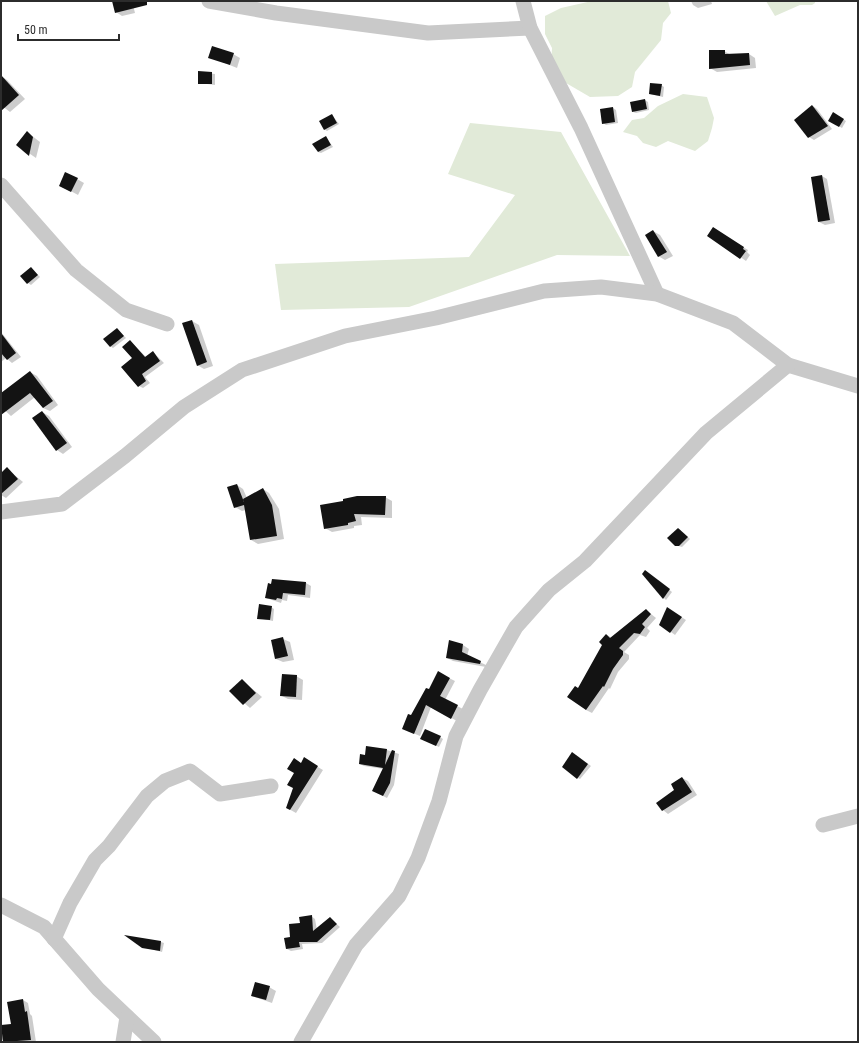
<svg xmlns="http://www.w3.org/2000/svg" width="859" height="1043" font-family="'Roboto Condensed',sans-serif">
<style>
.green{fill:#e1ead8}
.shadow{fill:#0003}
.building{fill:#131313}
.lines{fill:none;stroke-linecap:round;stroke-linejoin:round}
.minor{stroke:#c9c9c9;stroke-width:15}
</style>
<rect width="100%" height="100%" fill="#fff"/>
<g class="green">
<path d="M592,1H668L671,13L663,23L661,40L635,72L632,87L618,96L590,97L566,83L551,66L552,48L545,34V16L561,8Z"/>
<path d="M766,1H815V3L812,5H800L775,16Z"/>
<path d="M683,94L707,97L714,118L712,128L708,141L695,151L668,141L656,147L643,143L637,136L623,132L632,120L644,118L658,106Z"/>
<path d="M470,123L561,132L630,256L557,255L409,307L281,310L275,264L469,257L515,195L448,174Z"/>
</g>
<g class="shadow">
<path d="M113,1H132L135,13L122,16L116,12Z"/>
<path d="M691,1H711L712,4L698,8L693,5Z"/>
<path d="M724,51L731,55L749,54L755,58L756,68L717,72L710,68Z"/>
<path d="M233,54L240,58L237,68L210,57Z"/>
<path d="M199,72L215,74V85L199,83Z"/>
<path d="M1,76L7,80L25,99L10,112L1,105Z"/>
<path d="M661,85L664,87L663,97L650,94Z"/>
<path d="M645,100L648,102L649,110L636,113L633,112Z"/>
<path d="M813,106L817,109L832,129L814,140L809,137Z"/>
<path d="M613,108L616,110L618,123L606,125L603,123Z"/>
<path d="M834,114L846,121L842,128L830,121Z"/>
<path d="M332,115L339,124L327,131L324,129Z"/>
<path d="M27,132L40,142L36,158L17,145Z"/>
<path d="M326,137L333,147L321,153L318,152Z"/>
<path d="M822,176L827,179L835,223L825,225L819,222Z"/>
<path d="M77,179L84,183L78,195L67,189Z"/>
<path d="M714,229L748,250L747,252L750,255L746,261L709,235Z"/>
<path d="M653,231L660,235L673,256L665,260L658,256Z"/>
<path d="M31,268L40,277L31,285L28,283Z"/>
<path d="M192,321L199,325L213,366L204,369L197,365Z"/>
<path d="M117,329L126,338L113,348L110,346Z"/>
<path d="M1,332L21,357L12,363L6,358L1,362Z"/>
<path d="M130,341L147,358L154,353L164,363L145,377L150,383L143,388L139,386Z"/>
<path d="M30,372L37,376L58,405L50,411L43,408L35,397L11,416L1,407V394Z"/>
<path d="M42,412L49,416L72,447L63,454L57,450Z"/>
<path d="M7,469L23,482L6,498L1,495V475Z"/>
<path d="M237,485L243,489L247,498L263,489L269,493L279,509L284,539L258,544L251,540L246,510L242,511L235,507Z"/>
<path d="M385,497L392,501V518L361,517L362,525L354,526V528L332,532L325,528Z"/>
<path d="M679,529L690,539L682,547L675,545Z"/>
<path d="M648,573L672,592L666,600L664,598Z"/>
<path d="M306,583L311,586L310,598L288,595L287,601L282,600L281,603L266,598Z"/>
<path d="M271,607L274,609L273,621L258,618Z"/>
<path d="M646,610L656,618L647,628L650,631L646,637L640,635L624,652L629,655V659L618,672L610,689L609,688L592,713L586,710L579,689L604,645L607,635L612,638Z"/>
<path d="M672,611L686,620L675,635L671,632Z"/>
<path d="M283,639L290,642L294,660L283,662L276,659Z"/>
<path d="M463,645L469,649L467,656L486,665V667L453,661L447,658Z"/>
<path d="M296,676L303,680L302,700L288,699L282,696Z"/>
<path d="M449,678L455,681L445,700L463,709L457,721L431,707L420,736L408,731L412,716L429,691Z"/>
<path d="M242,680L262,697L250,708L230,691Z"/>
<path d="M440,737L443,739L439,747L424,740Z"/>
<path d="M387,750L399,754L394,785L387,798L377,793L384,769L364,766L360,764L366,756Z"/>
<path d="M576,755L591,766L580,779L578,778Z"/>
<path d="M304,759L323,770L296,813L287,808L294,788L295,773Z"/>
<path d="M682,778L688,781L697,795L668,814L663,810Z"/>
<path d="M311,916L315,919L317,930L330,918L340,927L322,943L302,944L303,949L291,951L287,949L291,938Z"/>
<path d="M161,942L164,943L162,952L143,947Z"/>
<path d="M269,987L276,991L272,1003L252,996Z"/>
<path d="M23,1000L28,1003L30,1014L32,1016L36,1042H4V1039L1,1041V1026L13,1025Z"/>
</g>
<g class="building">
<path d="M112,1H147V5L115,13Z"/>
<path d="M212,46L234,53L230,65L208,58Z"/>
<path d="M709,50H725V54L749,53L750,65L709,69Z"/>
<path d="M198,71L212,72V84H198Z"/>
<path d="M1,75L19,95L1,111Z"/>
<path d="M650,83L662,84L660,96L649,94Z"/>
<path d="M645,99L647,109L632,112L630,102Z"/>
<path d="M812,105L828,126L808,138L794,120Z"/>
<path d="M613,107L615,122L602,124L600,109Z"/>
<path d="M833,112L844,119L839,127L828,121Z"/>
<path d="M332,114L337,123L324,130L319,121Z"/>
<path d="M27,131L33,137L29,156L16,145Z"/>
<path d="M326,136L331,145L318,152L312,144Z"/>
<path d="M65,172L78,178L71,192L59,186Z"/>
<path d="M822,175L830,220L818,222L811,177Z"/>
<path d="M713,227L744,247L743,249L746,251L740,259L707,236Z"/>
<path d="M653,230L667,252L658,257L645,235Z"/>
<path d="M31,267L38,275L27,284L20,276Z"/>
<path d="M192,320L207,362L197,366L182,323Z"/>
<path d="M117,328L124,336L110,347L103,339Z"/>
<path d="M1,333L16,353L7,360L1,353Z"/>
<path d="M130,340L145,357L153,351L160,361L142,374L146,381L138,387L121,367L132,358L122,347Z"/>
<path d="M30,371L53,401L43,408L30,393L1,415V393Z"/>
<path d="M42,411L67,443L56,451L32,418Z"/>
<path d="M7,467L18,479L1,494V473Z"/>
<path d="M237,484L244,502L243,499L263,488L272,505L277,536L250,540L244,505L234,508L227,487Z"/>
<path d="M357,496H386L385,515L354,514L356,521L348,523V525L324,529L320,505L343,501V499Z"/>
<path d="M678,528L688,537L679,546H675L667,538Z"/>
<path d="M645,570L670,589L663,599L642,574Z"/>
<path d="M272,579L306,582L305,595L283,593L282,599L277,598L276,600L265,598L268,583L271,584Z"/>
<path d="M259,604L272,606L270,620L257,619Z"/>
<path d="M667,607L682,617L670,633L659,625Z"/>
<path d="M646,609L651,614L642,624L645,627L640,634L634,633L619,648L623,651V655L613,669L604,687L603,686L586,710L567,697L575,686L578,688L602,645L599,642L606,634L610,638Z"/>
<path d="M283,637L288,656L275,659L271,640Z"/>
<path d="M449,640L463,644L462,652L481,661L480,664L446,658Z"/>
<path d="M438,671L450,678L440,696L458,705L451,719L426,705L414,734L402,729L408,714L411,715L426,688L429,689Z"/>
<path d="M282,674L297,675L296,697L280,696Z"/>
<path d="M242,679L256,693L243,705L229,691Z"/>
<path d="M425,729L441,736L436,746L420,739Z"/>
<path d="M366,746L387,749L385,765L392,750L395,751L390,783L383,796L372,791L383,768L359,764L360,754L365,755Z"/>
<path d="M572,752L588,764L577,779L562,767Z"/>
<path d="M304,757L318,766L290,810L286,808L293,788L287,785L294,773L287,769L294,758L301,763Z"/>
<path d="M682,777L692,792L662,811L656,803L674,790L671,784Z"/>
<path d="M312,915L313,931L330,917L337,924L317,942H299L300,947L286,949L284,938L290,937L289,924L300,923L299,917Z"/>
<path d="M124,935L161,941L160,951L142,948Z"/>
<path d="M255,982L270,986L266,1000L251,996Z"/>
<path d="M23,999L25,1012L27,1011L31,1040L3,1042L1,1025L11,1024L7,1002Z"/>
</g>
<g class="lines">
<g class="minor">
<path d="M209,1L276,13L428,33L530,28"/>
<path d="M523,1L530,28L581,128L657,294"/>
<path d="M1,185L76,270L126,310L167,324"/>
<path d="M1,512L62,504L125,456L184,407L242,370L345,336L436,318L544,291L601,287L657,294L733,323L788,365L858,386"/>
<path d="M823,825L858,816"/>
<path d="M1,905L44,927L98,989L154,1042"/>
<path d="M54,939L70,903L95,860L109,846L147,796L165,781L190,771L220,794L271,786"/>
<path d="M123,1042L127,1017"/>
<path d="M301,1042L356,945L399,896L418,858L439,801L456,736L480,690L516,627L549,590L585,561L706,433L788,365"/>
</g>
</g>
<rect width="859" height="1043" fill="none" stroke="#2c2c2c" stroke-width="4"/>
<path d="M18 34v6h101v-6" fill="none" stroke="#2c2c2c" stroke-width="2"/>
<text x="24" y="34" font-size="12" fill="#2c2c2c" stroke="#ffffff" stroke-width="3" paint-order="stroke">50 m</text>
</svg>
